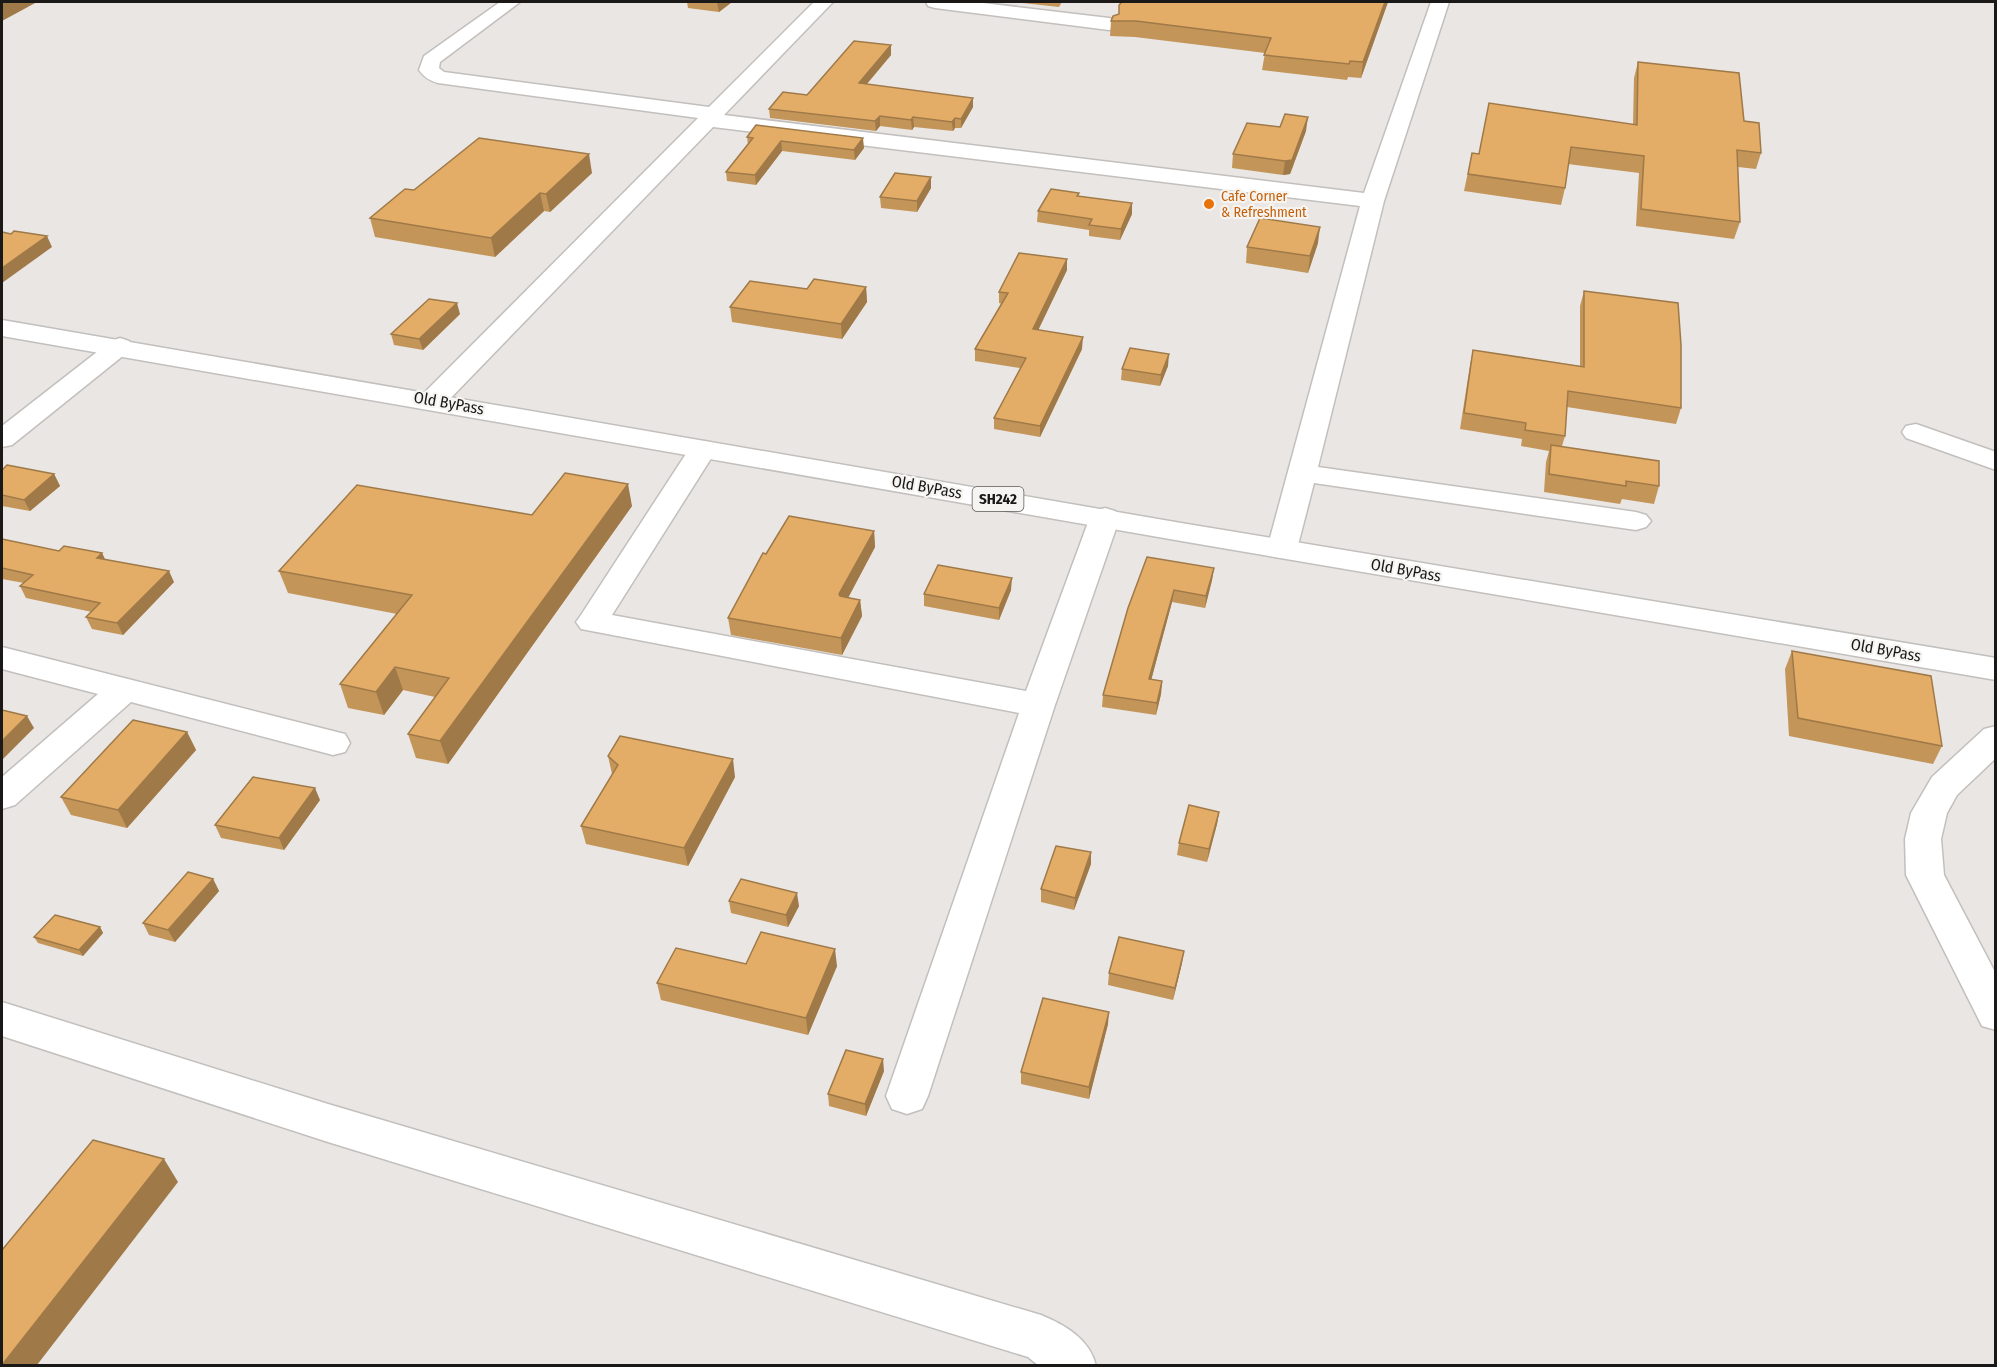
<svg xmlns="http://www.w3.org/2000/svg" width="1997" height="1367" font-family="'Fira Sans Condensed',sans-serif">
<style>
.lines{fill:none;stroke-linecap:round;stroke-linejoin:round}
.minor-casing{stroke:#c2bfbd;stroke-width:3}
.major-casing{stroke:#c2bfbd;stroke-width:3}
.minor{fill:#fff;fill-rule:evenodd}
.major{fill:#fff;fill-rule:evenodd}
.wall{fill:#c39559}
.shaded-wall{fill:#9f7948}
.building{fill:#e3ad67;stroke:#9f7948;stroke-width:1.5}
.food-dot{fill:#e8710a;stroke:#f6f4f1;stroke-width:2}
.labels{text-anchor:middle;dominant-baseline:central;stroke-width:4.5;stroke-linejoin:round;paint-order:stroke}
.far-food-label{font-size:14px;fill:#c56008;stroke:#f6f4f1;text-anchor:start}
.shield{fill:#f6f4f1;stroke:#5c5b59;stroke-width:1.5}
.shield-label{font-size:15px;font-weight:bold;fill:#1a1918}
.street-label{font-size:16px;fill:#1a1918;stroke:#f6f4f1}
</style>
<rect width="100%" height="100%" fill="#e9e6e4"/>
<g class="lines">
<g class="minor-casing">
<g id="minor">
<path d="M500,2H520L440,62L439,68L444,72L709,107L814,2H833L724,115L1364,193L1431,2H1449L1384,201L1318,467L1636,512L1646,515L1651,521L1646,527L1636,530L1314,483L1297,549L1293,556L1282,558L1271,556L1267,549L1360,206L713,127L443,406L433,408L423,406L420,400L423,394L698,118L438,83C430,81 424,77 419,70L424,56Z"/>
<path d="M926,2H975L1109,18L1116,20L1118,24L1116,28L1109,30L935,8L928,6Z"/>
<path d="M120,338L129,341L133,346L129,351L12,445L2,447V426L111,341Z"/>
<path d="M1916,424L1996,452V470L1906,438L1902,432L1906,426Z"/>
<path d="M703,441L713,443L717,449L612,615L1026,691L1090,517L1095,511L1105,508L1115,511L1120,517L1055,705L928,1096L922,1109L907,1114L892,1109L886,1096L1019,713L581,629L576,622L581,615L693,443Z"/>
<path d="M2,647L333,731L345,734L350,743L345,752L333,755L131,702L15,805L2,809V777L98,694L2,669Z"/>
<path d="M1996,726V758L1957,795L1947,813L1941,839L1944,875L1996,974V1030L1982,1026L1906,875L1905,839L1911,813L1932,777L1984,729Z"/>
<path d="M2,1002L328,1104L1041,1315C1065,1325 1090,1339 1096,1366H1039L1028,1357L328,1142L2,1036Z"/>
</g>
</g>
<g class="major-casing">
<path id="major" d="M2,320L1187,524L1996,658V680L1187,542L2,336Z"/>
</g>
<use href="#minor" class="minor"/>
<use href="#major" class="major"/>
</g>
<g class="wall">
<path d="M687,2H732L719,12L688,8Z"/>
<path d="M1014,2H1062L1059,7Z"/>
<path d="M1122,2H1388L1361,78L1348,77L1347,80L1262,70L1265,53L1135,37L1110,36L1111,21L1119,14Z"/>
<path d="M891,45V55L867,84L973,107L961,128H955L953,131L914,127L912,130L880,126L876,131L770,118L769,109L807,95Z"/>
<path d="M1638,62L1744,121L1761,153L1756,169L1738,167L1740,222L1734,239L1636,226L1639,173L1568,164L1565,188L1561,205L1464,191L1472,153L1479,154L1633,125L1634,78Z"/>
<path d="M1306,131L1290,174L1283,175L1232,168L1233,154Z"/>
<path d="M747,137L864,148L855,160L782,151L756,185L727,181L726,172L748,145Z"/>
<path d="M592,173L550,212L544,211L495,257L375,237L370,218L414,190Z"/>
<path d="M931,188L917,212L881,208L880,197Z"/>
<path d="M1079,196L1132,203V214L1120,240L1089,236V230L1037,222L1038,211Z"/>
<path d="M1318,243L1308,273L1246,263L1247,247Z"/>
<path d="M1067,259V270L1038,330L1082,349L1040,437L994,429V418L1020,368L975,361V349L1002,304L999,303V292Z"/>
<path d="M866,287L867,302L842,339L732,322L730,307L807,289Z"/>
<path d="M1584,291L1681,408L1676,424L1567,407L1565,436L1562,446L1659,486L1654,504L1622,499L1620,504L1544,492L1546,462L1549,451L1521,446L1522,439L1460,429L1470,365L1473,350L1580,366V306Z"/>
<path d="M460,314L423,350L394,345L391,334Z"/>
<path d="M1168,366L1160,386L1121,380L1122,369Z"/>
<path d="M2,470L54,474L60,486L30,511L2,506Z"/>
<path d="M632,506L448,764L416,758L408,734L435,697L403,690L384,715L348,708L340,684L397,614L288,593L279,571L532,515Z"/>
<path d="M874,531L875,547L848,598L860,600L862,616L842,655L731,635L728,618L766,554Z"/>
<path d="M2,539L59,551L102,553L105,559L174,582L123,635L92,629L86,617L92,612L26,598L20,586L24,583L2,579Z"/>
<path d="M1214,568L1212,580L1205,608L1172,602L1151,680L1162,681L1161,694L1156,715L1102,707L1103,695L1128,608Z"/>
<path d="M1011,590L999,620L924,606V594Z"/>
<path d="M1792,651L1942,746L1933,764L1789,736L1785,669Z"/>
<path d="M187,732L196,750L127,828L71,815L61,797Z"/>
<path d="M608,756L735,777L688,866L586,844L581,826L612,774Z"/>
<path d="M320,800L284,850L221,838L215,825Z"/>
<path d="M1219,812L1217,824L1207,862L1177,855L1179,843Z"/>
<path d="M1091,852V864L1074,910L1041,902V889Z"/>
<path d="M213,879L219,891L175,942L149,935L143,923Z"/>
<path d="M729,901L799,906L788,927L731,913Z"/>
<path d="M100,927L103,933L83,956L38,943L34,937Z"/>
<path d="M1182,963L1173,1000L1108,985L1109,973Z"/>
<path d="M746,964L837,966L808,1035L661,1000L657,983Z"/>
<path d="M1108,1024L1089,1099L1021,1084V1072Z"/>
<path d="M884,1071L866,1116L829,1106L828,1094Z"/>
</g>
<g class="shaded-wall">
<path d="M2,2H37L2,21Z"/>
<path d="M717,2H732L719,12Z"/>
<path d="M1385,2H1388L1361,78L1363,62Z"/>
<path d="M891,45V55L859,93V83Z"/>
<path d="M973,98V107L961,128V119Z"/>
<path d="M880,116V126L876,131L875,121Z"/>
<path d="M913,117L914,127L912,130L911,120Z"/>
<path d="M1308,117L1306,131L1290,174L1283,175L1285,161Z"/>
<path d="M955,118V128L953,131L952,122Z"/>
<path d="M863,138L864,148L855,160L854,150Z"/>
<path d="M781,141L782,151L756,185L755,175Z"/>
<path d="M589,154L592,173L550,212L546,194Z"/>
<path d="M931,177V188L917,212V201Z"/>
<path d="M540,193L544,211L495,257L491,238Z"/>
<path d="M1132,203V214L1120,240L1121,229Z"/>
<path d="M1320,227L1318,243L1308,273L1310,256Z"/>
<path d="M47,236L52,247L2,283V268Z"/>
<path d="M1067,259V270L1033,341V329Z"/>
<path d="M866,287L867,302L842,339L841,324Z"/>
<path d="M457,303L460,314L423,350L419,339Z"/>
<path d="M1083,337L1082,349L1040,437V426Z"/>
<path d="M1169,354L1168,366L1160,386L1161,375Z"/>
<path d="M54,474L60,486L30,511L24,500Z"/>
<path d="M628,484L632,506L448,764L440,741Z"/>
<path d="M874,531L875,547L841,611L839,594Z"/>
<path d="M102,553L107,564L97,558Z"/>
<path d="M1214,568L1212,580L1205,608L1206,596Z"/>
<path d="M169,571L174,582L123,635L117,623Z"/>
<path d="M1012,578L1011,590L999,620V608Z"/>
<path d="M1174,590L1172,602L1148,692L1149,679Z"/>
<path d="M860,600L862,616L842,655L841,638Z"/>
<path d="M395,667L403,690L384,715L376,692Z"/>
<path d="M1162,681L1161,694L1156,715L1157,703Z"/>
<path d="M27,716L34,728L2,760V741Z"/>
<path d="M187,732L196,750L127,828L118,810Z"/>
<path d="M733,759L735,777L688,866L684,848Z"/>
<path d="M315,788L320,800L284,850L279,838Z"/>
<path d="M1219,812L1217,824L1207,862L1209,849Z"/>
<path d="M1091,852V864L1074,910L1075,898Z"/>
<path d="M213,879L219,891L175,942L168,930Z"/>
<path d="M797,893L799,906L788,927L786,915Z"/>
<path d="M100,927L103,933L83,956L79,950Z"/>
<path d="M835,949L837,966L808,1035L806,1018Z"/>
<path d="M1184,951L1182,963L1173,1000L1175,988Z"/>
<path d="M1109,1012L1108,1024L1089,1099V1087Z"/>
<path d="M883,1059L884,1071L866,1116L865,1104Z"/>
<path d="M164,1159L178,1182L37,1365H2Z"/>
</g>
<g class="building">
<path d="M1122,2H1385L1363,62L1350,61L1349,64L1264,55L1271,38L1136,21H1111L1113,16L1119,14V5Z"/>
<path d="M854,41L891,45L859,83L973,98L961,119L955,118L952,122L913,117L911,120L880,116L875,121L769,109L783,92L807,95Z"/>
<path d="M1638,62L1739,73L1744,121L1759,123L1761,153L1737,150L1740,222L1641,209L1644,156L1571,147L1565,188L1468,174L1472,153L1479,154L1489,103L1637,125Z"/>
<path d="M1285,114L1308,117L1292,160L1285,161L1233,154L1247,123L1280,127Z"/>
<path d="M756,125L863,138L854,150L781,141L755,175L726,172L753,138L747,137Z"/>
<path d="M479,138L589,154L546,194L540,193L491,238L370,218L405,189L414,190Z"/>
<path d="M895,173L931,177L917,201L880,197Z"/>
<path d="M1051,189L1079,193L1077,196L1132,203L1121,229L1089,225L1092,219L1038,211Z"/>
<path d="M1260,218L1320,227L1310,256L1247,247Z"/>
<path d="M14,231L47,236L2,268V232L11,234Z"/>
<path d="M1019,253L1067,259L1033,329L1083,337L1040,426L994,418L1026,358L975,349L1008,293L999,292Z"/>
<path d="M814,279L866,287L841,324L730,307L750,281L807,289Z"/>
<path d="M1584,291L1678,303L1681,345V408L1568,391L1565,436L1525,430L1526,423L1464,413L1473,350L1584,367Z"/>
<path d="M429,299L457,303L419,339L391,334Z"/>
<path d="M1130,348L1169,354L1161,375L1122,369Z"/>
<path d="M1551,445L1659,461V486L1626,481V486L1549,474Z"/>
<path d="M7,465L54,474L24,500L2,495V470Z"/>
<path d="M565,473L628,484L440,741L408,734L449,678L395,667L376,692L340,684L412,595L279,571L357,485L532,515Z"/>
<path d="M789,516L874,531L839,594L840,596L860,600L841,638L728,618L763,553L766,554Z"/>
<path d="M2,539L59,551L64,546L102,553L97,558L169,571L117,623L86,617L100,603L20,586L33,575L2,568Z"/>
<path d="M1147,557L1214,568L1206,596L1174,590L1149,679L1162,681L1157,703L1103,695L1128,608Z"/>
<path d="M938,565L1012,578L999,608L924,594Z"/>
<path d="M1792,651L1931,676L1942,746L1798,718Z"/>
<path d="M2,710L27,716L2,741Z"/>
<path d="M133,720L187,732L118,810L61,797Z"/>
<path d="M620,736L733,759L684,848L581,826L618,765L608,756Z"/>
<path d="M253,777L315,788L279,838L215,825Z"/>
<path d="M1189,805L1219,812L1209,849L1179,843Z"/>
<path d="M1056,846L1091,852L1075,898L1041,889Z"/>
<path d="M188,872L213,879L168,930L143,923Z"/>
<path d="M741,879L797,893L786,915L729,901Z"/>
<path d="M55,915L100,927L79,950L34,937Z"/>
<path d="M761,932L835,949L806,1018L657,983L676,948L746,964Z"/>
<path d="M1119,937L1184,951L1175,988L1109,973Z"/>
<path d="M1043,998L1109,1012L1089,1087L1021,1072Z"/>
<path d="M846,1050L883,1059L865,1104L828,1094Z"/>
<path d="M93,1140L164,1159L2,1365V1250Z"/>
</g>
<circle class="food-dot" cx="1209" cy="204" r="6"/>
<g class="labels">
<g class="far-food-label">
<text x="1221" y="196">Cafe Corner<tspan x="1221" dy="16">&amp; Refreshment</tspan></text>
</g>
<rect class="shield" x="972.5" y="487" width="51" height="24" rx="4.5"/>
<g class="shield-label">
<text x="998" y="499">SH242</text>
</g>
<g class="street-label">
<text transform="translate(449 403) rotate(10)">Old ByPass</text>
<text transform="translate(927 487) rotate(10)">Old ByPass</text>
<text transform="translate(1406 570) rotate(10)">Old ByPass</text>
<text transform="translate(1886 650) rotate(10)">Old ByPass</text>
</g>
</g>
<rect width="1997" height="1367" fill="none" stroke="#1a1918" stroke-width="6"/>
</svg>
